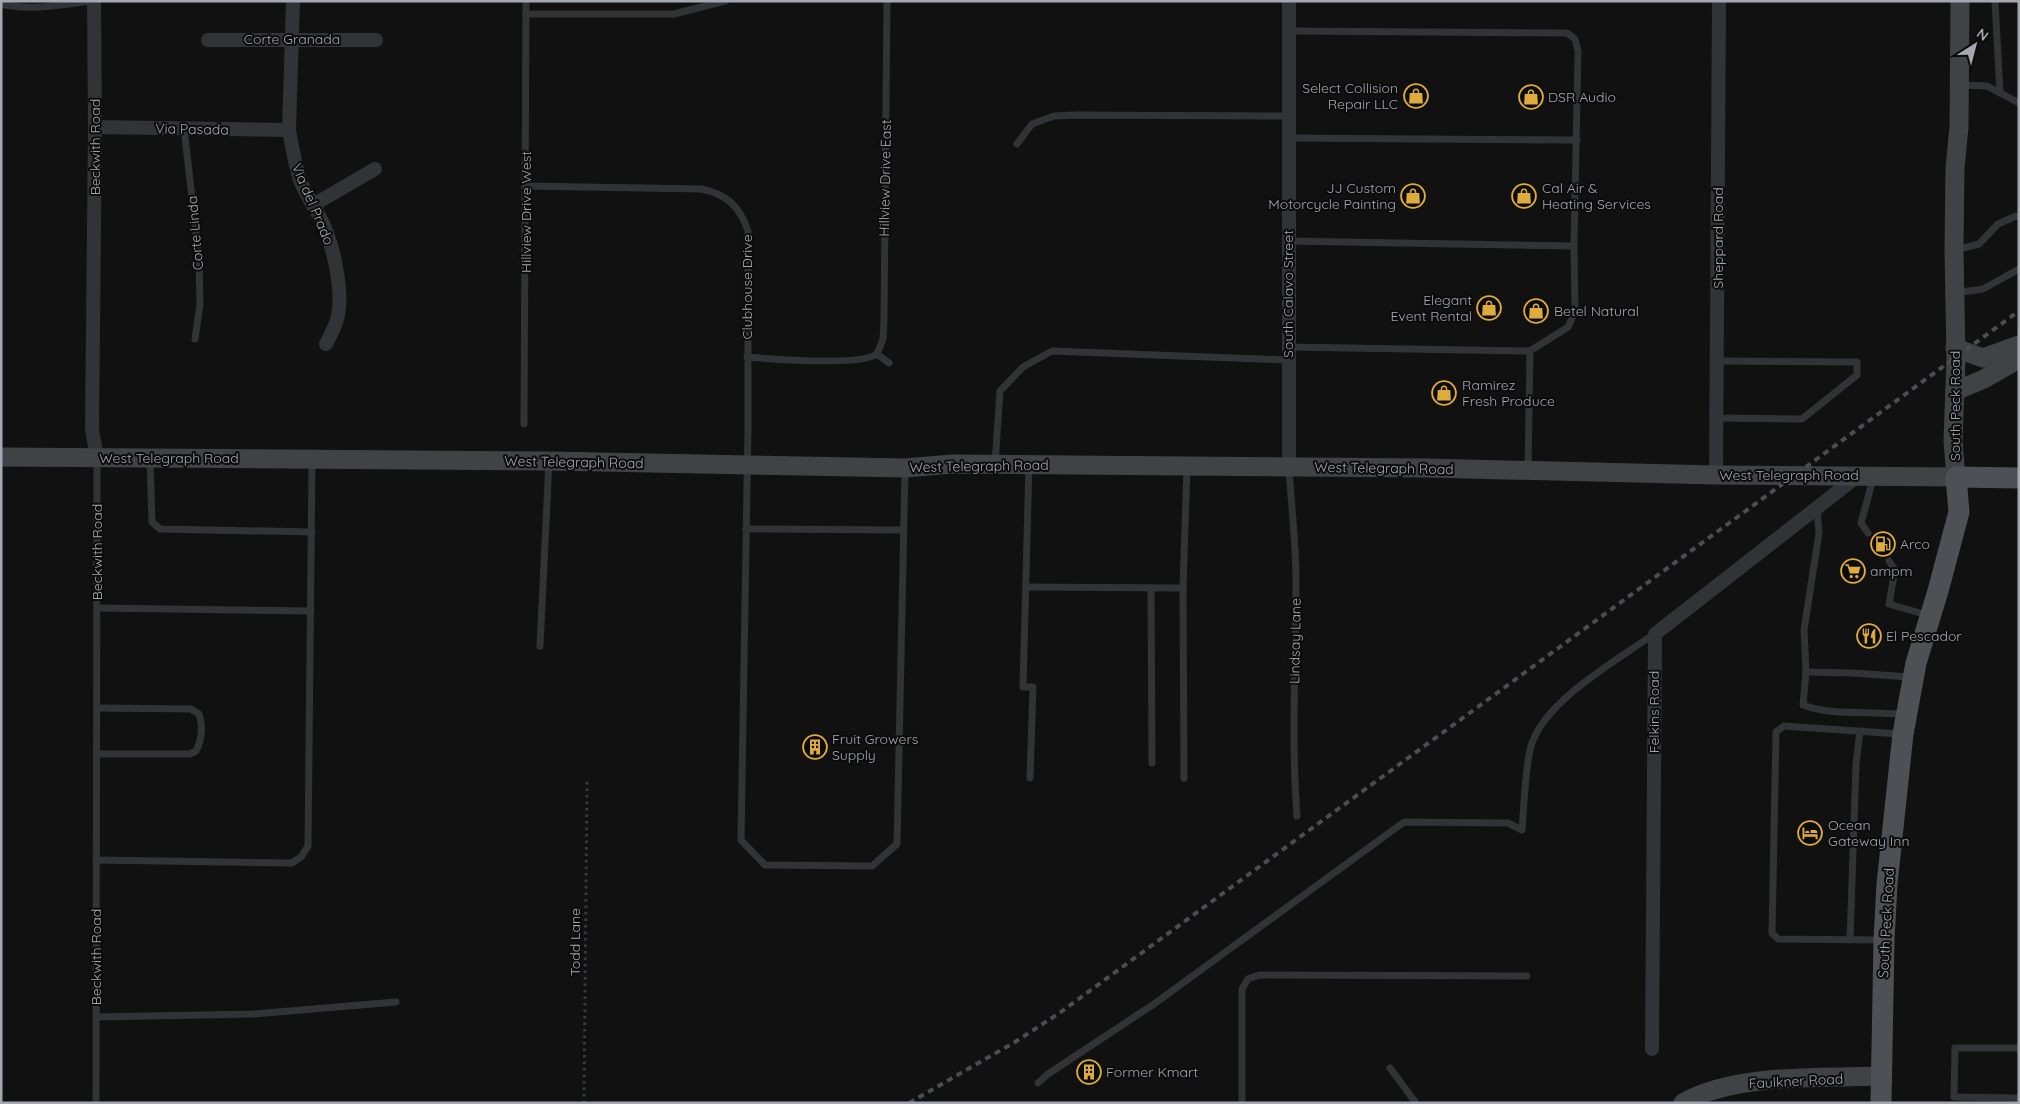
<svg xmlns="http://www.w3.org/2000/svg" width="2020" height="1104" font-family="Quicksand,sans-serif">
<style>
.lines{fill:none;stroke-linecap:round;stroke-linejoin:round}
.path{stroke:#383a3d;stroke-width:3;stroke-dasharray:2.5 4;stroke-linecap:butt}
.lane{stroke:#323337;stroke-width:7}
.street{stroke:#323337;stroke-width:14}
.secondary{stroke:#404246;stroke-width:19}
.primary{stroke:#4f5055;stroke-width:21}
.rail{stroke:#4b4d51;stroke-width:4;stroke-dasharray:6 5;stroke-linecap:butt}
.labels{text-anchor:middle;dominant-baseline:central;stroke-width:4;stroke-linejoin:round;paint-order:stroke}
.street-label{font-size:14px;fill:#a4a7b1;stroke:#0c0c0d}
.poi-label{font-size:14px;fill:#a4a7b1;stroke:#0c0c0d;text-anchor:start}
</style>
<rect width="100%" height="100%" fill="#111112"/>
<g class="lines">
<path class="path" d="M584,1103L587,781"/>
<g class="lane">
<path d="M1995,1L2000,93"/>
<path d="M1,4C30,11 62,5 91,1"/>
<path d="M526,14H674L725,1"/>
<path d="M1961,85L1987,86L2019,103"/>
<path d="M184,128L199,259L200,304L195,339"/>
<path d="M1289,138L1577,140"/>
<path d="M1017,144L1032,124L1054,116L1077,115L1289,116"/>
<path d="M526,186L701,189C727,194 740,207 748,231V428L741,840L765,865L872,866L897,844L905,470"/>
<path d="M1288,241L1574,246L1578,51L1575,39L1567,33L1289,31"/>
<path d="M1956,250L1979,244L1998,224L2016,216L2019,217"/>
<path d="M1955,293L1983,289L2019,269"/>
<path d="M1288,347L1530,351L1568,327L1575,312L1574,246"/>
<path d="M877,354L883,339L884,320L887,1"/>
<path d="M877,354L889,363"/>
<path d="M747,357C772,359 861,366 877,354"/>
<path d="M1716,418L1802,419L1857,375V362L1717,361"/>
<path d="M524,424L526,1"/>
<path d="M150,459L152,522L160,529L312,532"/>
<path d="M995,464L1000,391L1023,367L1052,351L1288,360"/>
<path d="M1029,465L1023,687H1033L1030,778"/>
<path d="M1289,467C1291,505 1296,542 1296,581C1296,659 1291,738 1297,816"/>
<path d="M1528,470L1530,351"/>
<path d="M1817,509L1819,533L1804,630L1806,672L1803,705C1835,717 1871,710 1904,715"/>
<path d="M746,529L903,530"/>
<path d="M1868,533L1861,523L1873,479"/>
<path d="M1889,561L1895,570L1889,604L1927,615"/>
<path d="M1026,587L1183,588"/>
<path d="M1151,588L1152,763"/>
<path d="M97,608L311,611"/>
<path d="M540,646L549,461"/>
<path d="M1806,672L1852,673L1910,677"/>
<path d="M97,708L191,709L199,714C203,726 202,740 196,751L190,754H97"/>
<path d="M1184,778L1183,588L1187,466"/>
<path d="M96,860L292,863L301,857L308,846L312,461"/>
<path d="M1850,940L1856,764L1860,731"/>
<path d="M1881,940L1778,939L1772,933L1776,732L1784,726L1900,734"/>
<path d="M96,1017L254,1014L396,1002"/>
<path d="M2019,1048H1955L1954,1097L2019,1098"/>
<path d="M1390,1068L1416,1103"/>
<path d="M1038,1083L1048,1074L1154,1004L1404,822L1508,823L1522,830C1524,806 1525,768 1531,746C1545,700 1616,661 1654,634"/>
<path d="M96,1103L97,458"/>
<path d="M1242,1103V989L1248,979L1259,975L1527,976"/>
</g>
<g class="street">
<path d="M94,1L95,127L92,429L97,458"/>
<path d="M293,1L289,130C292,147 295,164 300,180C306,196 318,211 325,228C334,250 343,292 338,315C336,326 331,334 326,344"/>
<path d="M208,40H376"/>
<path d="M95,127L289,130"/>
<path d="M313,205L375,169"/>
<path d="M1289,467V1"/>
<path d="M1716,475L1719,1"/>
<path d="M1652,1049L1655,634L1859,475"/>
</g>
<g class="secondary">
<path d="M1955,348L1983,358L2019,345"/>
<path d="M1955,391L1984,379L2019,359"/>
<path d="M1,457L550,461L905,468L952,464L1428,468L1716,475L1956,477L1953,441L1956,358L1954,250L1955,168L1959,127L1960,1"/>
<path d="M1683,1103C1734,1073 1824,1078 1882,1076"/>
</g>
<path class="primary" d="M1881,1103L1884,940L1887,884L1903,734L1916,663L1938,591L1959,512L1956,477L2019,478"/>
<path class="rail" d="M909,1103L1015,1042L1058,1014L2019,311"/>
</g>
<defs>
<g id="shop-ring" transform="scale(1.25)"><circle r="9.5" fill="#0c0c0d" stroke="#deac3d" stroke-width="1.5"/><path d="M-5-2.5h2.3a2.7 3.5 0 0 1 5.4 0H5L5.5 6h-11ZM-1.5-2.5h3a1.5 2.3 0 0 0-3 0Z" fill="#deac3d"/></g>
<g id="fuel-ring" transform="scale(1.25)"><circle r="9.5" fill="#0c0c0d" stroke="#deac3d" stroke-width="1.5"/><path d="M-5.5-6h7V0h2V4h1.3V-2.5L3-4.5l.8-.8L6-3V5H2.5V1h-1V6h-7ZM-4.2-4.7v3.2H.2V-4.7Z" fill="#deac3d"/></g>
<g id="supermarket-ring" transform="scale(1.25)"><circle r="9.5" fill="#0c0c0d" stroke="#deac3d" stroke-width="1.5"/><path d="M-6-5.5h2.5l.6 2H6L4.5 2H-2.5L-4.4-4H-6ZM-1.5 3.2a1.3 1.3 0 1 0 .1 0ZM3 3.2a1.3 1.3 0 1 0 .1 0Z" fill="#deac3d"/></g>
<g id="restaurant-ring" transform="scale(1.25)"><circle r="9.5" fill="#0c0c0d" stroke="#deac3d" stroke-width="1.5"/><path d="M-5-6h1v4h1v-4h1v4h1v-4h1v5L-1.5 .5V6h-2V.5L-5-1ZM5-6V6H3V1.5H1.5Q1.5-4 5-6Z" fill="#deac3d"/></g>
<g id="building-ring" transform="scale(1.25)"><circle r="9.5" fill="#0c0c0d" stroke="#deac3d" stroke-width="1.5"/><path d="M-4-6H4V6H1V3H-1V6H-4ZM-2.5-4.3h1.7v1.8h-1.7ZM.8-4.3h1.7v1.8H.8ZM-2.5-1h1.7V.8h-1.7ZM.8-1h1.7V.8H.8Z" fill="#deac3d"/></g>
<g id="hotel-ring" transform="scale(1.25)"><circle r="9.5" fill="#0c0c0d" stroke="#deac3d" stroke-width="1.5"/><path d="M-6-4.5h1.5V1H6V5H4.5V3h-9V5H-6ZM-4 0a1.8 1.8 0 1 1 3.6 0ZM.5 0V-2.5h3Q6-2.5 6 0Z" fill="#deac3d"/></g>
</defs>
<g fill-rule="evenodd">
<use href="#shop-ring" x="1416" y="96"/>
<use href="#shop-ring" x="1531" y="97"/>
<use href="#shop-ring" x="1413" y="196"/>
<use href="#shop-ring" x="1524" y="196"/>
<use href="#shop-ring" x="1489" y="308"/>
<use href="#shop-ring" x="1536" y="311"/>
<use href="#shop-ring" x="1444" y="393"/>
<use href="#fuel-ring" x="1883" y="544"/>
<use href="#supermarket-ring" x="1853" y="571"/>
<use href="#restaurant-ring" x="1869" y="636"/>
<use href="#building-ring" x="815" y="747"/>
<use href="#hotel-ring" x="1810" y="833"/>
<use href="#building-ring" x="1089" y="1072"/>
</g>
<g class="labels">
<g class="street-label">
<text x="292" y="39">Corte Granada</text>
<text transform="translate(192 129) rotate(1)">Via Pasada</text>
<text transform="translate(95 147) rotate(-90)">Beckwith Road</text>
<text transform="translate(885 178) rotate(-89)">Hillview Drive East</text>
<text transform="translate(313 204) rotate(67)">Via del Prado</text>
<text transform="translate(526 212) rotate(-90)">Hillview Drive West</text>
<text transform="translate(195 233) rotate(-95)">Corte Linda</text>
<text transform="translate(1718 238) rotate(-90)">Sheppard Road</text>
<text transform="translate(747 287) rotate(-90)">Clubhouse Drive</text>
<text transform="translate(1288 294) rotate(-90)">South Calavo Street</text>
<text transform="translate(1955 406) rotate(-90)">South Peck Road</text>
<text x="169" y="458">West Telegraph Road</text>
<text transform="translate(574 462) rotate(1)">West Telegraph Road</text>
<text transform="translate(979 466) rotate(-1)">West Telegraph Road</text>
<text transform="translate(1384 468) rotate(1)">West Telegraph Road</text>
<text x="1789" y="475">West Telegraph Road</text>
<text transform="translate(97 552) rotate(-90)">Beckwith Road</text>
<text transform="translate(1295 641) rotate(-89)">Lindsay Lane</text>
<text transform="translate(1654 712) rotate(-90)">Felkins Road</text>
<text transform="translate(1886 923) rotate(-87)">South Peck Road</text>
<text transform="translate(575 942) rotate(-90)">Todd Lane</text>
<text transform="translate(96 957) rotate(-90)">Beckwith Road</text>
<text transform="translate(1796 1081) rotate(-3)">Faulkner Road</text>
</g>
<g class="poi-label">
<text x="1398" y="88" text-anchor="end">Select Collision<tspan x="1398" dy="16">Repair LLC</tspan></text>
<text x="1548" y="97">DSR Audio</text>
<text x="1396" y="188" text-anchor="end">JJ Custom<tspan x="1396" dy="16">Motorcycle Painting</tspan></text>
<text x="1542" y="188">Cal Air &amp;<tspan x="1542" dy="16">Heating Services</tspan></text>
<text x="1472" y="300" text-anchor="end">Elegant<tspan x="1472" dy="16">Event Rental</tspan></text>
<text x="1554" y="311">Betel Natural</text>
<text x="1462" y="385">Ramirez<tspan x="1462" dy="16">Fresh Produce</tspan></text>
<text x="1900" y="544">Arco</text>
<text x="1870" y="571">ampm</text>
<text x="1886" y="636">El Pescador</text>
<text x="832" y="739">Fruit Growers<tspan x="832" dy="16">Supply</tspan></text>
<text x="1828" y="825">Ocean<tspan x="1828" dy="16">Gateway Inn</tspan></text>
<text x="1106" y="1072">Former Kmart</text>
</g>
</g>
<rect width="2020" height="1104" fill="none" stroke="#a4a7b1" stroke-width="5"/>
<g transform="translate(1975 45) rotate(36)" stroke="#0c0c0d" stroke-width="4" paint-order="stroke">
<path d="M0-4L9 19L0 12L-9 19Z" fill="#a4a7b1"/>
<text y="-8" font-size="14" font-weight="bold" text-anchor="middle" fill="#a4a7b1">N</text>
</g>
</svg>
